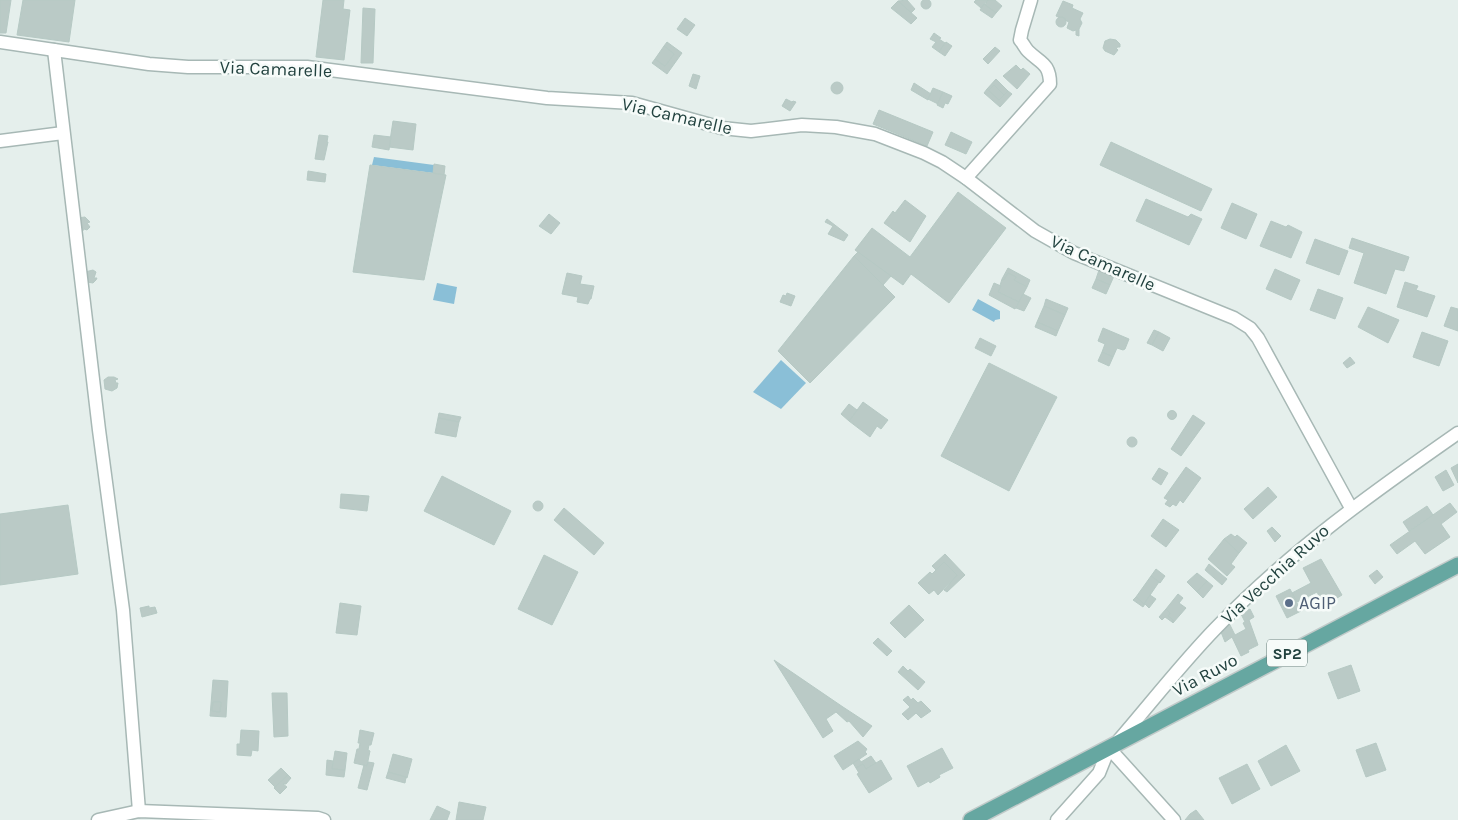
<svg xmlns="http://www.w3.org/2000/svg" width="1458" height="820" font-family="Karla,sans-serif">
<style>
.water{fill:#8abfd7}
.building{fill:#bacac6;stroke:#b6c9c4;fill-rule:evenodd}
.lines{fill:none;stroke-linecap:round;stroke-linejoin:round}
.minor-casing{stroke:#a7b8b5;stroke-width:15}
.primary-casing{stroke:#c1cac9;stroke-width:18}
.minor{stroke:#fff;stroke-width:12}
.primary{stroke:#66a7a1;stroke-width:15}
.service-dot{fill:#5c6f8a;stroke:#f6fbf9;stroke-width:2}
.labels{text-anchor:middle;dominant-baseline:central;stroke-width:5;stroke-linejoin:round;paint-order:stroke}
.shield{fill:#f6fbf9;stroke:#627a77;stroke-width:1}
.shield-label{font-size:16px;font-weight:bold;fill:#22423f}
.street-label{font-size:18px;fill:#22423f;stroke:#f6fbf9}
.service-label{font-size:18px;fill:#4e5e75;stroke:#f6fbf9;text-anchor:start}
</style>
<rect width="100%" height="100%" fill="#e5efec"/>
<g class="water">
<path d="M374,157L434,165L433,173L372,165Z"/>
<path d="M437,283L457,287L454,304L433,300Z"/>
<path d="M978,299L1000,311V319L995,320L994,322L972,310Z"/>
<path d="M781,360L806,383L781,409L753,392Z"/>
</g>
<g class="building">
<circle cx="926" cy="4" r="5"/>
<path d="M0,0H11L6,33H0Z"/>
<path d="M23,0H75L69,42L17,35Z"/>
<path d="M323,0H344L343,9L350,10L344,60L316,57Z"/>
<path d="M907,0L915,9L911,13L898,1Z"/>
<path d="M976,0H988L981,8L974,2Z"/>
<path d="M988,0H995L1002,6L996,13L985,5Z"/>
<path d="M898,1L917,18L911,24L891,8Z"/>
<path d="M1063,1L1073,5L1072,8L1083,13L1080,19L1082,23L1079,29V36L1076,35V30L1073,31L1067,28L1069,22L1056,16Z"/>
<path d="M984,4L996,13L992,18L980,10Z"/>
<path d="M363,8L375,9L373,63H361Z"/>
<circle cx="1061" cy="22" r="5"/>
<path d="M685,18L695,25L687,36L677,29Z"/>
<path d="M934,33L941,38L939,39L945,43L939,52L932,47L936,42L930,39Z"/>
<path d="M1110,39L1116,40L1120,44V47H1118L1116,48L1118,50L1114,55L1105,51L1103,48L1105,41Z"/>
<path d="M667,42L682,53L667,74L652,63L655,59L665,66L674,54L664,46Z"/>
<path d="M946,42L952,46L945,56L939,52Z"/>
<path d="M664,46L674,54L665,66L655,59Z"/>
<path d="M995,47L1000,51L988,64L983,59Z"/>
<path d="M1016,65L1021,70L1023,68L1030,74L1017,89L1003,76Z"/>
<path d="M693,74L700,76L696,89L689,86Z"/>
<path d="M996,79L1008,91L1004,95L994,85L988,91L987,89Z"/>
<circle cx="837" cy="88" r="6"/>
<path d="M914,83L931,94L928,100L911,90Z"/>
<path d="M994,85L1004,95L999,100L988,91Z"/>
<path d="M933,88L943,92L938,104L928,99Z"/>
<path d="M987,89L999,100L1008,91L1012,94L1000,107L984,93Z"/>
<path d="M943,92L952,96L948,104L945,103L943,108L937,105Z"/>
<path d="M786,99L792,102L793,101L796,102L790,111L782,106Z"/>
<path d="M879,110L933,132L927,146L873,124Z"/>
<path d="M393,121L416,124L413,150L389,147Z"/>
<path d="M951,132L972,142L966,154L945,145Z"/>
<path d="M319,135L328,136L327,142H328L324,160L315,159Z"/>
<path d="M374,135L391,137L389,150L372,147Z"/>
<path d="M1111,142L1212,189L1201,211L1100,165Z"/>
<path d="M434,164L445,166L444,175L433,173Z"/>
<path d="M370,165L446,175L424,280L353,272Z"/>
<path d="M308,171L326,174L325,182L307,180Z"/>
<path d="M958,192L1006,228L949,303L911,274L903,285L855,250L872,228L910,257Z"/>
<path d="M1146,199L1188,217L1191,214L1202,219L1189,245L1136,221Z"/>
<path d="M905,200L926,216L910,242L884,223L893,211L895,213Z"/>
<path d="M1232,203L1257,214L1246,239L1221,228Z"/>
<path d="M549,214L560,223L551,234L539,226Z"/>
<path d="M85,217L90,222L87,223L90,227L87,230L84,229L82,232H80L77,218Z"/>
<path d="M827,219L848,235L844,241L828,234L833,226L825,222Z"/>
<path d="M1271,221L1286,227L1288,225L1302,232L1291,258L1260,246Z"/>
<path d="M1352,238L1409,257L1404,271L1395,269L1386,294L1354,283L1364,253L1349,248Z"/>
<path d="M1315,239L1348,251L1339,275L1306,263Z"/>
<path d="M858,252L891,276L883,285L854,256Z"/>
<path d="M854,256L895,297L810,383L778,351Z"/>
<path d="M1008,268L1030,280L1027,287L1014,280L1016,277L1008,273L1004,280L1002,279Z"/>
<path d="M1275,269L1300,280L1291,300L1266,289Z"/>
<path d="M93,270L96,272L94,278H97L96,280L93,283L87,282L85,272Z"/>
<path d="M1099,270L1114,276L1110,285L1096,279Z"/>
<path d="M567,273L582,276L580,284L594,286L591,299H590L588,304L577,302L578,297L562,294Z"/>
<path d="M1008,273L1016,277L1014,280L1027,287L1019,302L998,292L1002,279L1004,280Z"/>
<path d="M1096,279L1110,285L1106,294L1092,288Z"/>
<path d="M1405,282L1418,286L1416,290L1435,296L1427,317L1397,307Z"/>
<path d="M994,283L1001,286L998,292L1019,302L1015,309L989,295Z"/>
<path d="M1318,289L1343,298L1335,319L1310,310Z"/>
<path d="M787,293L795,296L791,306L780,302L783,295L786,296Z"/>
<path d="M1023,294L1031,298L1024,311L1016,308Z"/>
<path d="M1046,299L1068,308L1065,315L1044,306Z"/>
<path d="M1044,306L1065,315L1058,331L1037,322Z"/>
<path d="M1368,307L1399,320L1388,343L1358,327Z"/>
<path d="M1451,307L1458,309V331L1444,326Z"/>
<path d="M1037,322L1058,331L1056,336L1035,327Z"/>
<path d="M1103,328L1129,339L1125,349L1123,350L1117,348L1113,357L1102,352L1105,344L1098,341Z"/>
<path d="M1154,330L1159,332L1152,345L1147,343Z"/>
<path d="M1159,332L1170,338L1163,351L1152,345Z"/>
<path d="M1422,332L1448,341L1439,366L1413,357Z"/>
<path d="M980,338L996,346L991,356L975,348Z"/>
<path d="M1102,352L1113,357L1109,366L1098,361Z"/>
<path d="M1350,357L1355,363L1347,368L1343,363Z"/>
<path d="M989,363L1057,397L1009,491L941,456Z"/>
<path d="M108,377H114L118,379L115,380L116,383H118L117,388L112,391L105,389L104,380Z"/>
<path d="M863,402L888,420L881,429L877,426L870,437L849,421Z"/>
<path d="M849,404L857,410L849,421L841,414Z"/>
<circle cx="1172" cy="415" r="4.5"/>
<path d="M439,413L461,417L459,422L438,418Z"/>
<path d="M1193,415L1205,423L1181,456L1171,449Z"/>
<path d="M438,418L459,422L456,437L435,433Z"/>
<circle cx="1132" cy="442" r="5"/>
<path d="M1458,464V483L1451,468Z"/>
<path d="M1186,467L1201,478L1183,503L1180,500L1176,506L1173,504L1170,507L1165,504L1168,500L1164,498Z"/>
<path d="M1159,468L1168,473L1161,485L1152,479Z"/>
<path d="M1446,470L1454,485L1443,491L1435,477Z"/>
<path d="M442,476L511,511L494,545L424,511Z"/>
<path d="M1268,487L1277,497L1253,519L1244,509Z"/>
<path d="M341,494L369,496L367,511L340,508Z"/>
<circle cx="538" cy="506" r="5"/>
<path d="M1450,503L1457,512L1441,524L1450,537L1425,554L1415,541L1397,554L1390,545Z"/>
<path d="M68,505L78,574L0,585V514Z"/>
<path d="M1427,506L1433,515L1409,531L1403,522Z"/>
<path d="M564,508L604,543L594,555L554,520Z"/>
<path d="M1163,519L1179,530L1166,547L1151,536Z"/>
<path d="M1272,527L1281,536L1275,542L1267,531Z"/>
<path d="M1231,534L1235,537L1237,535L1247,543L1239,553L1224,539Z"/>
<path d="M1224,539L1239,553L1231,564L1235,567L1227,576L1208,559Z"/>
<path d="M945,554L965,575L947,592L944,590L957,575L944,562L936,570L932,566Z"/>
<path d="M544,555L578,572L552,625L518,609Z"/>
<path d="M1321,559L1342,595L1324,606L1317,592L1297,602L1292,593L1311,583L1303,568Z"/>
<path d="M944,562L957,575L938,595L934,590L929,594L918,583L930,572L932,574Z"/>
<path d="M1209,564L1227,579L1222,585L1205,570Z"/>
<path d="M1156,569L1165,576L1160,583L1151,576Z"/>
<path d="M1377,570L1383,577L1375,584L1369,576Z"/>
<path d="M1197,573L1207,581L1197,592L1187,582Z"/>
<path d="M1151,576L1159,582L1144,604L1136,597Z"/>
<path d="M1207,581L1213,586L1203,598L1197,592Z"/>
<path d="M1290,589L1301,611L1287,618L1276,596Z"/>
<path d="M1178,594L1183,598L1179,603L1186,608L1173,623L1172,622L1173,620L1168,616L1170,613L1166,609Z"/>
<path d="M1150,595L1156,599L1149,608L1145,604L1143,607L1133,600L1136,597L1144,604Z"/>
<path d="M340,603L361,606L357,635L336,633Z"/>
<path d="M909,605L924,620L905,638L890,623Z"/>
<path d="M149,606V608L155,607L157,613L142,617L140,608Z"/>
<path d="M1166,609L1170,613L1168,616L1173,620L1172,622L1165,617L1162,620L1159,617Z"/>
<path d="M1250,609L1254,617L1249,620L1258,645L1248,650L1249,652L1241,656L1232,637L1225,642L1221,632L1229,623L1235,635L1246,629L1243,623L1245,622L1241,614Z"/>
<path d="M878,638L892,651L887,656L873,643Z"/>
<path d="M774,660L843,707L872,726L863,737L849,721L847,722L836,712L826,719L833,731L823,738Z"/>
<path d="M1351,665L1360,691L1338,699L1328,673Z"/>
<path d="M903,666L908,671L910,669L925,682L918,690L898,672Z"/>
<path d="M213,680L228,681L226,717L210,716ZM213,702H221L220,712L212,711Z"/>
<path d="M272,693H287L288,736L274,737Z"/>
<path d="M908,696L911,700L913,698L918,703L921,701L931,711L921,718L916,713L908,720L902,714L910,707L903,700Z"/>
<path d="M213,702H221L220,712L212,711Z"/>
<path d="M241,730L259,731L258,751L252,750L251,756L237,755V744H240Z"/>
<path d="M360,730L374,733L371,745H369L368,750L370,751L367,766L354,763L357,749H359L360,743H358Z"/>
<path d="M858,741L867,749L865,752L867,754L843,770L834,756Z"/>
<path d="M1376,743L1386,770L1366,777L1356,750Z"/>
<path d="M1286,745L1300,771L1271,786L1258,761Z"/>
<path d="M942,748L953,768L939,775L940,777L930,783L929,781L918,787L907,766Z"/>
<path d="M335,751L347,753L345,770L332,769Z"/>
<path d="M393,754L412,759L407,778L388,772Z"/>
<path d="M871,756L876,763L866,769L863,764L856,768L853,763L859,759L861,762Z"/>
<path d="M327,760L333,761L332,769L345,770L344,777L326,775Z"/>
<path d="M881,760L892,779L869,793L857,774L859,773L856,768L863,764L866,769Z"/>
<path d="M368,762L374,763L367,790L358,788L364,765L367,766Z"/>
<path d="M1247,764L1260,789L1232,804L1219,778Z"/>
<path d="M281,768L288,775L275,787L268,780Z"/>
<path d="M388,772L406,777L405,783L386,778Z"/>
<path d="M288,775L291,778L286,784H283L287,787L280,794L274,788Z"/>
<path d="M459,802L486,807L483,820H456Z"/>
<path d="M437,806L450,812L447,820H430Z"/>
<path d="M1196,810L1204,820H1185L1190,814Z"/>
</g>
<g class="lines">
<g class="minor-casing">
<g id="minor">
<path d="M0,42L149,64L188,67H307L547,98L632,103L722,128L751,131L802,125L836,127L875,134L924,153L942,162L966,178L1035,231L1074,253L1234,318L1250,328L1258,338L1351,508"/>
<path d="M54,50L99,430L123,610L139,811"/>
<path d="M0,141L63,133"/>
<path d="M966,178L1050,84C1050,63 1040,63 1028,51C1025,48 1023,43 1020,40L1022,30L1031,0"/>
<path d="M1119,740C1151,703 1182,663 1216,628C1289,552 1372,493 1458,433"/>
<path d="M98,820L139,811L318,818L324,820"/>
<path d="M1057,820L1099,773L1109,748L1174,820"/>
</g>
</g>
<g class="primary-casing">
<path id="primary" d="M971,820L1458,565"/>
</g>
<use href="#minor" class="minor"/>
<use href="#primary" class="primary"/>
</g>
<circle class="service-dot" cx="1289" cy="603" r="5"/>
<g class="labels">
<rect class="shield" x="1267" y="639.5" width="40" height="27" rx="4"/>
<g class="shield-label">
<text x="1287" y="653">SP2</text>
</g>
<g class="street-label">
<text transform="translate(276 69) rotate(2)">Via Camarelle</text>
<text transform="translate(677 116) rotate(13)">Via Camarelle</text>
<text transform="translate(1103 263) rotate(24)">Via Camarelle</text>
<text transform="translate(1275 574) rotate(-42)">Via Vecchia Ruvo</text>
<text transform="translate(1205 675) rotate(-28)">Via Ruvo</text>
</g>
<g class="service-label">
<text x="1299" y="603">AGIP</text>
</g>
</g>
</svg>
